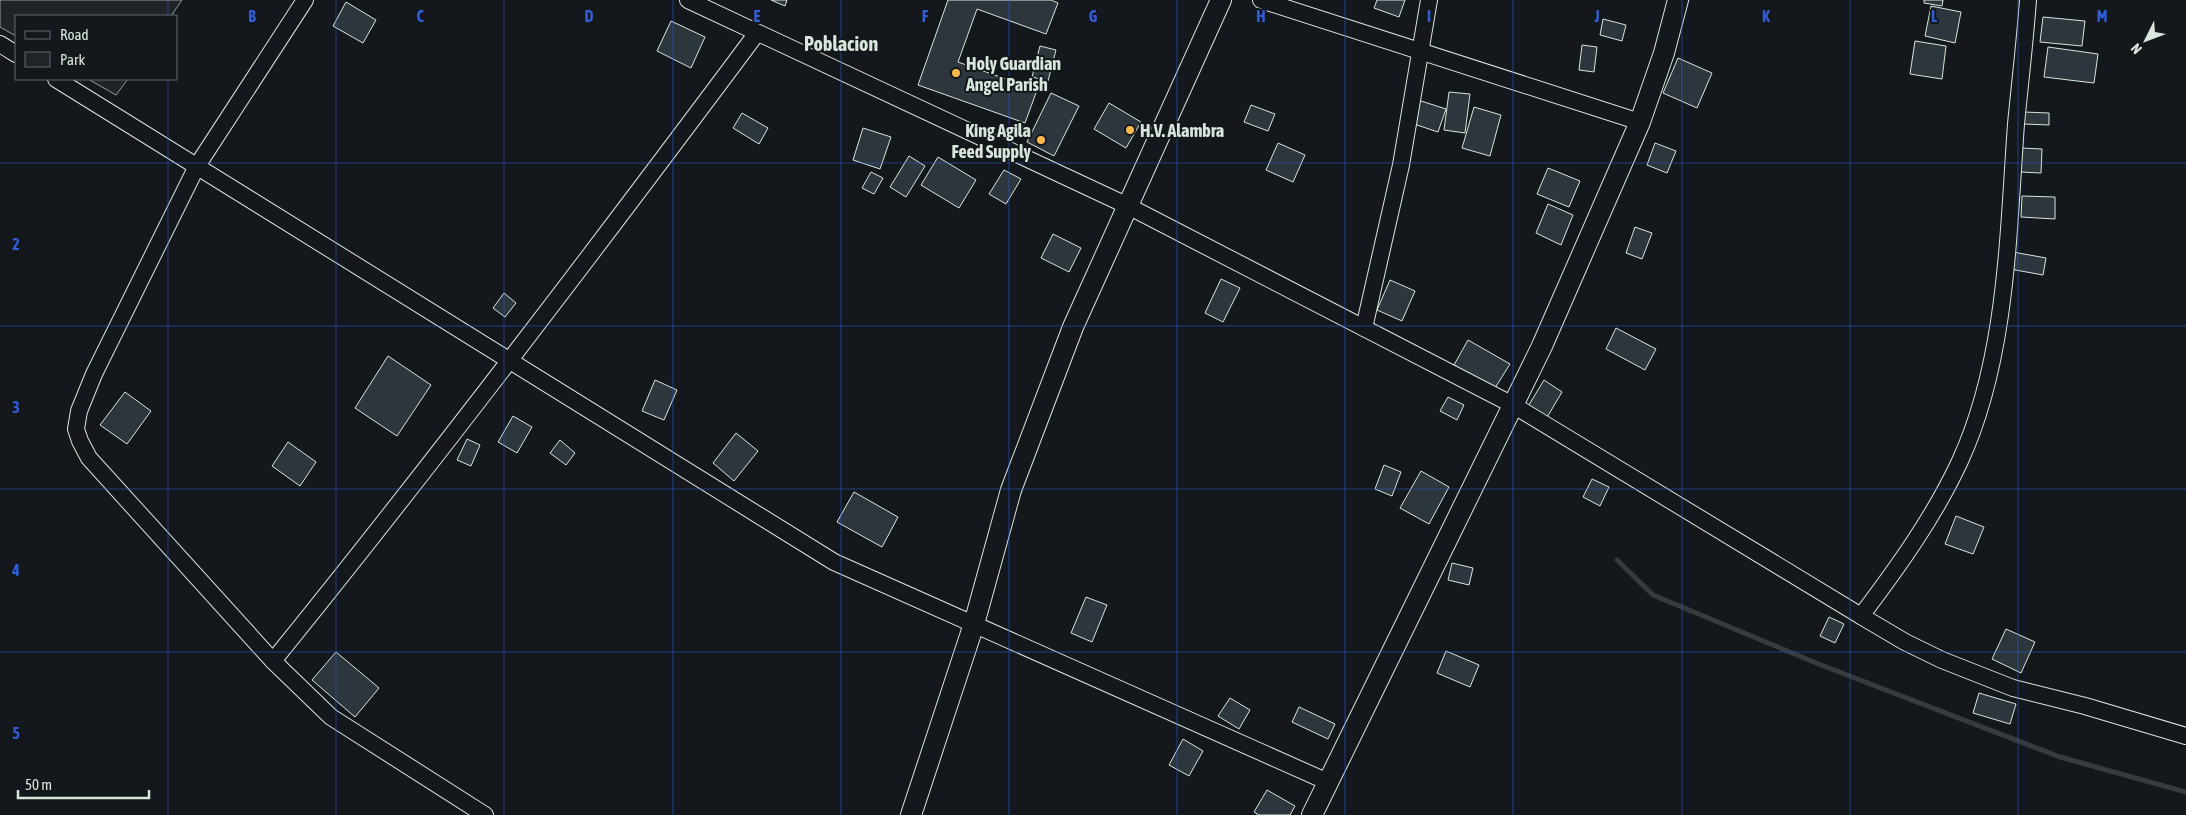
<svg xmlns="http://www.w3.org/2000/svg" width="2186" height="815" font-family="'Asap Condensed',sans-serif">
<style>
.green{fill:#202428;stroke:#939e99}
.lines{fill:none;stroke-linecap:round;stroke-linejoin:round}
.stream{stroke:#363b3e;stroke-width:5}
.building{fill:#2c363c;stroke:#d8e6dc}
.minor-casing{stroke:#d8e6dc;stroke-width:18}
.tertiary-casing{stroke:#d8e6dc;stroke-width:22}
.minor{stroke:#14181c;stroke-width:16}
.tertiary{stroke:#14181c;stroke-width:20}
.grid{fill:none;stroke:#305dd8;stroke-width:1;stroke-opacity:0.55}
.poi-dot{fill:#ffb74d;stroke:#14181c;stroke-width:2}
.labels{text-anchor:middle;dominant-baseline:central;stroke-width:4;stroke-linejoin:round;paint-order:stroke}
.poi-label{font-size:18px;font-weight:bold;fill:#d8e6dc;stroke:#14181c;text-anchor:start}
.quarter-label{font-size:20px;font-weight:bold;fill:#d8e6dc;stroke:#14181c}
.grid-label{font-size:16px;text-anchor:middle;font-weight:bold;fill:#305dd8;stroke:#14181c;stroke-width:4;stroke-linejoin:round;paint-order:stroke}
</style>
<rect width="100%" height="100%" fill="#14181c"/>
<g class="green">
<path d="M0,0H182L171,16H16V36L0,27Z"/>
<path d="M88,79H128L116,95Z"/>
</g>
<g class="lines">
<path class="stream" d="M1617,560L1653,595L1821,665L2060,757L2186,792"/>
</g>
<g class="building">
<path d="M771,0H787L785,6Z"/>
<path d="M948,0H1051L1058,3L1046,34L977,9L958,62L1037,90L1025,123L918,85Z"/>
<path d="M1377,0H1405L1399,17L1374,8Z"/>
<path d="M1924,0H1943L1942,6L1924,3Z"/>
<path d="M346,2L376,20L363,43L333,26Z"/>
<path d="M1931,6L1961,12L1955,43L1925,36Z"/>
<path d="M2043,17L2085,21L2082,46L2040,42Z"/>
<path d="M1603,19L1626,25L1622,41L1600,35Z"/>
<path d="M671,21L705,37L691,68L657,51Z"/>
<path d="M1915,41L1946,46L1942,79L1910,74Z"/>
<path d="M1582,45L1597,47L1594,72L1579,70Z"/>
<path d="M1040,46L1056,50L1048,81L1032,77Z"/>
<path d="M2048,47L2098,54L2094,83L2044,77Z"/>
<path d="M1678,58L1712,73L1697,108L1663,93Z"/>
<path d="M1449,92L1470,94L1465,133L1444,130Z"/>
<path d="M1051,93L1079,106L1054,156L1027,142Z"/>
<path d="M1418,100L1446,109L1438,132L1411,123Z"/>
<path d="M1109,103L1141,122L1126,148L1094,129Z"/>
<path d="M1251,105L1275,114L1268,131L1244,122Z"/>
<path d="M1474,107L1501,115L1490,156L1462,148Z"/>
<path d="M2024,112L2049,113V125L2024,124Z"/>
<path d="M742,113L768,128L759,144L733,128Z"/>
<path d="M863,128L891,137L880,169L853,160Z"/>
<path d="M1278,143L1305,155L1293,182L1266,170Z"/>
<path d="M1655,143L1676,151L1667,173L1647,165Z"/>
<path d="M2021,148L2042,149L2041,173L2020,172Z"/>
<path d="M909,156L925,166L906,197L890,187Z"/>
<path d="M938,157L976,180L959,208L921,185Z"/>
<path d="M1548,168L1580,181L1569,207L1537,194Z"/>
<path d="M1004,170L1021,179L1006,204L989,194Z"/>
<path d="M871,172L883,178L874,194L862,188Z"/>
<path d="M2022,196L2055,197V219L2021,217Z"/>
<path d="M1548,204L1573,215L1561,245L1536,233Z"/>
<path d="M1635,227L1652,233L1642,259L1626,253Z"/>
<path d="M1053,234L1081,248L1069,272L1041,258Z"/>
<path d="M2013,252L2046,258L2043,275L2010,269Z"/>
<path d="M1221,279L1240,288L1223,322L1205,313Z"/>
<path d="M1390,280L1415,291L1402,321L1377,310Z"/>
<path d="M504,293L516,303L505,317L493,308Z"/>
<path d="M1616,328L1656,349L1645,370L1606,349Z"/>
<path d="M1468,340L1510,364L1495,388L1454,365Z"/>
<path d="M388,356L431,385L397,436L355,408Z"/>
<path d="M655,380L677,390L664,420L642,411Z"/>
<path d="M1544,380L1562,392L1546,419L1527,408Z"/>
<path d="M125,392L151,411L127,444L100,425Z"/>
<path d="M1448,397L1464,405L1457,420L1440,411Z"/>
<path d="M513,416L532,427L517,453L498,442Z"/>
<path d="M736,433L758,451L734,481L713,463Z"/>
<path d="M467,439L480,445L471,466L457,460Z"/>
<path d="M560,440L575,453L566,465L550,453Z"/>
<path d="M288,442L316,462L300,486L272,466Z"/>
<path d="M1384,465L1401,472L1392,496L1375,489Z"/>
<path d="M1421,471L1449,487L1429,524L1400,508Z"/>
<path d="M1592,479L1609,487L1600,506L1583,497Z"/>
<path d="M854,492L898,517L882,547L837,522Z"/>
<path d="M1956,516L1984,527L1973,554L1945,544Z"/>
<path d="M1452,563L1473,568L1469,585L1448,580Z"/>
<path d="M1086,597L1107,605L1092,642L1071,633Z"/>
<path d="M1829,617L1844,624L1835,643L1820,636Z"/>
<path d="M2006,629L2035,642L2021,673L1992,659Z"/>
<path d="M1446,651L1479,665L1470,687L1437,673Z"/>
<path d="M336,652L379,688L355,717L312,680Z"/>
<path d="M1979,693L2016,704L2010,724L1973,713Z"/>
<path d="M1230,698L1250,710L1239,729L1218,716Z"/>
<path d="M1299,707L1335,724L1328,739L1292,722Z"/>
<path d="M1183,739L1203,751L1189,776L1169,765Z"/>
<path d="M1267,790L1295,806L1290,815H1259L1254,812Z"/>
</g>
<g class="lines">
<g class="minor-casing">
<g id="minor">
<path d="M305,0L197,166L94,374L79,411L76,429L80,441L89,458L273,661L331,717L485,815"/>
<path d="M688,0L1126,205L1513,405L1861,616C1898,567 1934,517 1960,461C2007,359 2008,234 2016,124C2020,83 2025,41 2028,0"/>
<path d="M1261,0L1640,122"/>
<path d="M0,44L16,54"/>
<path d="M56,79L834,562L1328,782"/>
<path d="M1364,328L1401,165L1429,0"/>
<path d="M1861,616L1905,642L1942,660L2013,688L2085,706L2186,736"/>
<path d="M273,661C440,455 599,245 757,33"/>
</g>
</g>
<g class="tertiary-casing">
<g id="tertiary">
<path d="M911,815L974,624L1011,490L1073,327L1221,0"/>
<path d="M1312,815L1542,346L1640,122L1664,53L1678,0"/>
</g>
</g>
<use href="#minor" class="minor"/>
<use href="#tertiary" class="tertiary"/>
</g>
<path class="grid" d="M168,0V16M336,0V815M504,0V815M673,0V815M841,0V815M1009,0V815M1177,0V815M1345,0V815M1513,0V815M1682,0V815M1850,0V815M2018,0V815M168,79V815M0,163H2186M0,326H2186M0,489H2186M0,652H2186"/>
<g class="poi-dot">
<circle cx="956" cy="73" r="5"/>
<circle cx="1130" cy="130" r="5"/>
<circle cx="1041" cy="140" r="5"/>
</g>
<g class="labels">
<g class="poi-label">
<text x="966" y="63">Holy Guardian<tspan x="966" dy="21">Angel Parish</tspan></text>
<text x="1031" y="130" text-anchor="end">King Agila<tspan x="1031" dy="21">Feed Supply</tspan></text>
<text x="1140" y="130">H.V. Alambra</text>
</g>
<g class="quarter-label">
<text x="841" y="43">Poblacion</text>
</g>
</g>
<g class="grid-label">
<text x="252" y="22">B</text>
<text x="420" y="22">C</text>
<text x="589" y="22">D</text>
<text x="757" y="22">E</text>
<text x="925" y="22">F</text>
<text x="1093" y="22">G</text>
<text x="1261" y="22">H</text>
<text x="1429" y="22">I</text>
<text x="1597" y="22">J</text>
<text x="1766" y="22">K</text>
<text x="1934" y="22">L</text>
<text x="2102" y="22">M</text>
<text x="16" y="250">2</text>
<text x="16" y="413">3</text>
<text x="16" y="576">4</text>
<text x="16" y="739">5</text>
</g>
<rect x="15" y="15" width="162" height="65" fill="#14181c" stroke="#626a69"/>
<rect x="25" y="31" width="25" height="8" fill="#14181c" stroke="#626a69"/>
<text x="60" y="40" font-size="15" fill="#d8e6dc">Road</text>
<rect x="25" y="52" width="25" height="15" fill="#202428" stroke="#626a69"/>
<text x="60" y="65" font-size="15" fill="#d8e6dc">Park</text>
<g transform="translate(2146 40) rotate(228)" stroke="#14181c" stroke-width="4" paint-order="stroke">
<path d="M0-4L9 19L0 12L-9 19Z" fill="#d8e6dc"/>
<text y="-8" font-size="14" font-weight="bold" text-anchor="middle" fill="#d8e6dc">N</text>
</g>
<path d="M18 790v8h131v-8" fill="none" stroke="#d8e6dc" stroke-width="2.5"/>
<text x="25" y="790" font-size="15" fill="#d8e6dc" stroke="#14181c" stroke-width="4" paint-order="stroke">50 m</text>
</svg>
